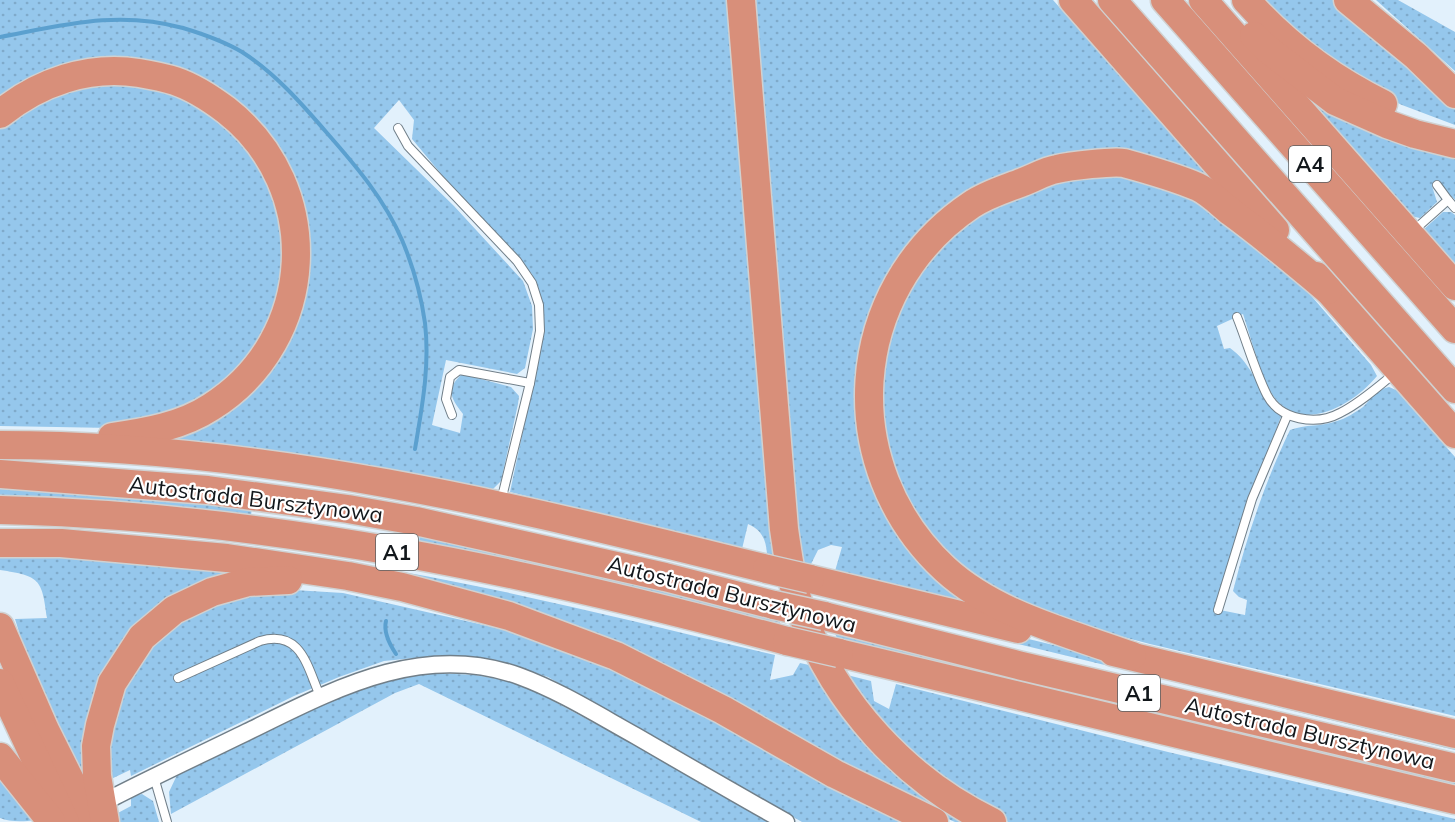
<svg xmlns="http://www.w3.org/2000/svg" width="1455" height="822" font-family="Mulish,sans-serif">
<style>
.grass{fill:url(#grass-dots)}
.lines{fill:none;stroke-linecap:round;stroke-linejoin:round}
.stream{stroke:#5ba0cf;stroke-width:4}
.service-casing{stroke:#717f89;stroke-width:10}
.minor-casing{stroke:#717f89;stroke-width:19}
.motorway-casing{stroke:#d0d1d1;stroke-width:31}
.service{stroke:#fff;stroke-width:8}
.minor{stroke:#fff;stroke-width:16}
.motorway{stroke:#d88f7a;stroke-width:28}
.motorway-bridge-casing{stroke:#d0d1d1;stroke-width:31;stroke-linecap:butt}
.motorway-bridge{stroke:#d88f7a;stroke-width:28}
.labels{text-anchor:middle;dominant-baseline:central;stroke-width:4.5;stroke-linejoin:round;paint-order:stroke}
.shield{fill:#fff;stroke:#595d5f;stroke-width:1.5}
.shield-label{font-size:21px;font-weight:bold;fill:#12171b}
.street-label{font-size:22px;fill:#12171b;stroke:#fff}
</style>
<defs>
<pattern id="grass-dots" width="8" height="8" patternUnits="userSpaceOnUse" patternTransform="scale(1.5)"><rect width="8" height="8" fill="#95c7ec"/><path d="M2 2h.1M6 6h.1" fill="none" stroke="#7faaca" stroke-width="1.8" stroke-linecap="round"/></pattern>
</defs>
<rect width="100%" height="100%" fill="#e2f1fc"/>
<g class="grass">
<path d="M0,0H732L780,557L767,554C766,540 762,530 748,524L742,549L510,492L541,346L544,308L532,274L442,175L412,139L414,120L399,100L374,128L454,206L523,281L532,306L533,329L525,368L517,374L446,360L432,425L460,433L463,414C451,398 445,390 462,374L511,387L519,396L518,404L501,481L492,490L409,473L279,451L151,439L187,426L293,313L279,159L152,67L0,105Z"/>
<path d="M750,0H1053L1228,197L1088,157L937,221L860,410L959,591L956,602L835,571L842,547L831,545L818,550L811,564L799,563Z"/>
<path d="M1257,0H1336L1447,98L1455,109V125L1402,105L1368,89Z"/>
<path d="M1376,0H1398L1455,32V71Z"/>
<path d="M1291,78L1455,153V200L1436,180L1432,186L1437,202L1420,218L1410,216Z"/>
<path d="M83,83L160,86L226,122L271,181L284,228L285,280L254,357L196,408L113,428L0,426V123Z"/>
<path d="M1115,174L1186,190L1301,284L1371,365L1377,376C1354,404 1303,435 1274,397C1262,380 1250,335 1243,314L1217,326L1224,349L1230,348C1253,364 1261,396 1281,416L1215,609L1245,615L1247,600L1239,597L1233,591C1247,536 1265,482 1290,430C1305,424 1322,427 1337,421C1345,419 1356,412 1363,407C1372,398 1376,390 1389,387L1396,390L1455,457V716L1150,644L1058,620L1009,598L962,569L920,528L898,490L876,408L898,299L944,234L1043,181Z"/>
<path d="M1443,212H1451L1455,215V269L1422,231Z"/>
<path d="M0,489H26L252,506L251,516C167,504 84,498 0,497Z"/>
<path d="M420,534L778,615L780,623L419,542Z"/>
<path d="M212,543C256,546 299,555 343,562C488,584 631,621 775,655L770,680L793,675L800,663L818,667L961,816L959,822H955L884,791L658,665Z"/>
<path d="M0,555L55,557L240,572L124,651L90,796L34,681L15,619L47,618C42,579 40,576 0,570Z"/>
<path d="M294,590L343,593L536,637L622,671L909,822H802L548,677L497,661L444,655L384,661L339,677L294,696L131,776L130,770L107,781L113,704L146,644L214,599Z"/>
<path d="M820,596L945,619L1455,742V750Z"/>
<path d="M833,629L1455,780V786L837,638Z"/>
<path d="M433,673L475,675L503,680L531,689L670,764L771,822H701L419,684L395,693L171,814L169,792L177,775C225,751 273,726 323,705C359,690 393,676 433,673Z"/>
<path d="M839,673L871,681L874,701L889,709L896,684L1168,752L1455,819V822H1008L900,751Z"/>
<path d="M0,775L35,820C24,822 9,822 0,818Z"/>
<path d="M142,794L153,801L159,822H114L116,814L131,806V797Z"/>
</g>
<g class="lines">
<g class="stream">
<path d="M0,37C64,25 118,10 183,28C203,34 225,42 242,52C275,73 302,104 327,133C356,166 385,200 402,240C413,266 421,295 425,323C430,366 422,407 415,449"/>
<path d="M386,621C383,633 390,645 396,654"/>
</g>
<g class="service-casing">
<g id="service">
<path d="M398,128L408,146L517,261L532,283L539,305L540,331L530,383L501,501"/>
<path d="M1437,185L1448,200"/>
<path d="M1412,232L1448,200L1455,208"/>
<path d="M1237,317C1247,342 1255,371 1267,395C1280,420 1316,426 1340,413C1360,403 1379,386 1396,372"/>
<path d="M452,415L446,399L450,377L459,370L530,383"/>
<path d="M1218,610L1252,499L1287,416"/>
<path d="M178,678L260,641C301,629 307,666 320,696"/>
<path d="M154,777L167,822"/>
</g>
</g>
<g class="minor-casing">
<path id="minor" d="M112,798C157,775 202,754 247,732C333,690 421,641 519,676C560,691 598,715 636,736C686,765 736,794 786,822"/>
</g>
<g class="motorway-casing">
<g id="motorway">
<path d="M741,0L784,529C788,556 792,587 802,614C836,704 905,780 992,822"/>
<path d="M1073,0L1275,230"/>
<path d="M1112,0L1455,389"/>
<path d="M1165,0L1455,329"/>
<path d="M1203,0L1455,286"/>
<path d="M1246,0C1284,43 1332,79 1383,104"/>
<path d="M1348,0L1416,56L1455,94"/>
<path d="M1254,36L1266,48L1335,101L1387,124L1415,134L1455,144"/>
<path d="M0,114C39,82 89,65 139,73C151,75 163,77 175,81C193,87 210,98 226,110C325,187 318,340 211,407C182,426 147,432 112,437"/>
<path d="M1316,276L1455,434"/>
<path d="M0,445C261,445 515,506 767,569"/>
<path d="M0,474L208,490L348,509L416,521L665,577L774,605"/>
<path d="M0,510C267,516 530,572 787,641"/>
<path d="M0,543H61L227,558L348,576L402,587L509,616L616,656L723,710L835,774L934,822"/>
<path d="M810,579L1018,629"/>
<path d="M824,616L1018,665L1455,768"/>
<path d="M0,627L45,730L91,822"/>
<path d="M1113,652L1455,734"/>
<path d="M839,653L1455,800"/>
<path d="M1132,656C1069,633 995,615 945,569C835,467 845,290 971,205C987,194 1005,189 1023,182C1034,178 1045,171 1057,169C1069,166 1113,161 1124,163C1146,169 1177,178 1198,187C1209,192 1221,204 1231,212C1264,236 1296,263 1328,290"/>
<path d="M0,683L65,822"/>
<path d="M0,757L51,821"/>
<path d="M105,822L97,776L96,746L100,725L112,683L142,637L174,610L212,592L248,582L288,580"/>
</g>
</g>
<use href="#service" class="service"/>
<use href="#minor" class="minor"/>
<use href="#motorway" class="motorway"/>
<g class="motorway-bridge-casing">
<g id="motorway-bridge">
<path d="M767,569L810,579"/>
<path d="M774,605L824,616"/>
<path d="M787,641L839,653"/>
</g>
</g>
<use href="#motorway-bridge" class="motorway-bridge"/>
</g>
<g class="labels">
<g class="shield">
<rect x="1289" y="146" width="42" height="36" rx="4.5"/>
<rect x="376" y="534" width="42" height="36" rx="4.5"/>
<rect x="1118" y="675" width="42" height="36" rx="4.5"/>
</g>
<g class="shield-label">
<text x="1310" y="164">A4</text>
<text x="397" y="552">A1</text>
<text x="1139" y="693">A1</text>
</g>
<g class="street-label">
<text transform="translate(256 499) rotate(7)">Autostrada Bursztynowa</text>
<text transform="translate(732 594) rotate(14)">Autostrada Bursztynowa</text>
<text transform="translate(1310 733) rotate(13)">Autostrada Bursztynowa</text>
</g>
</g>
</svg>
